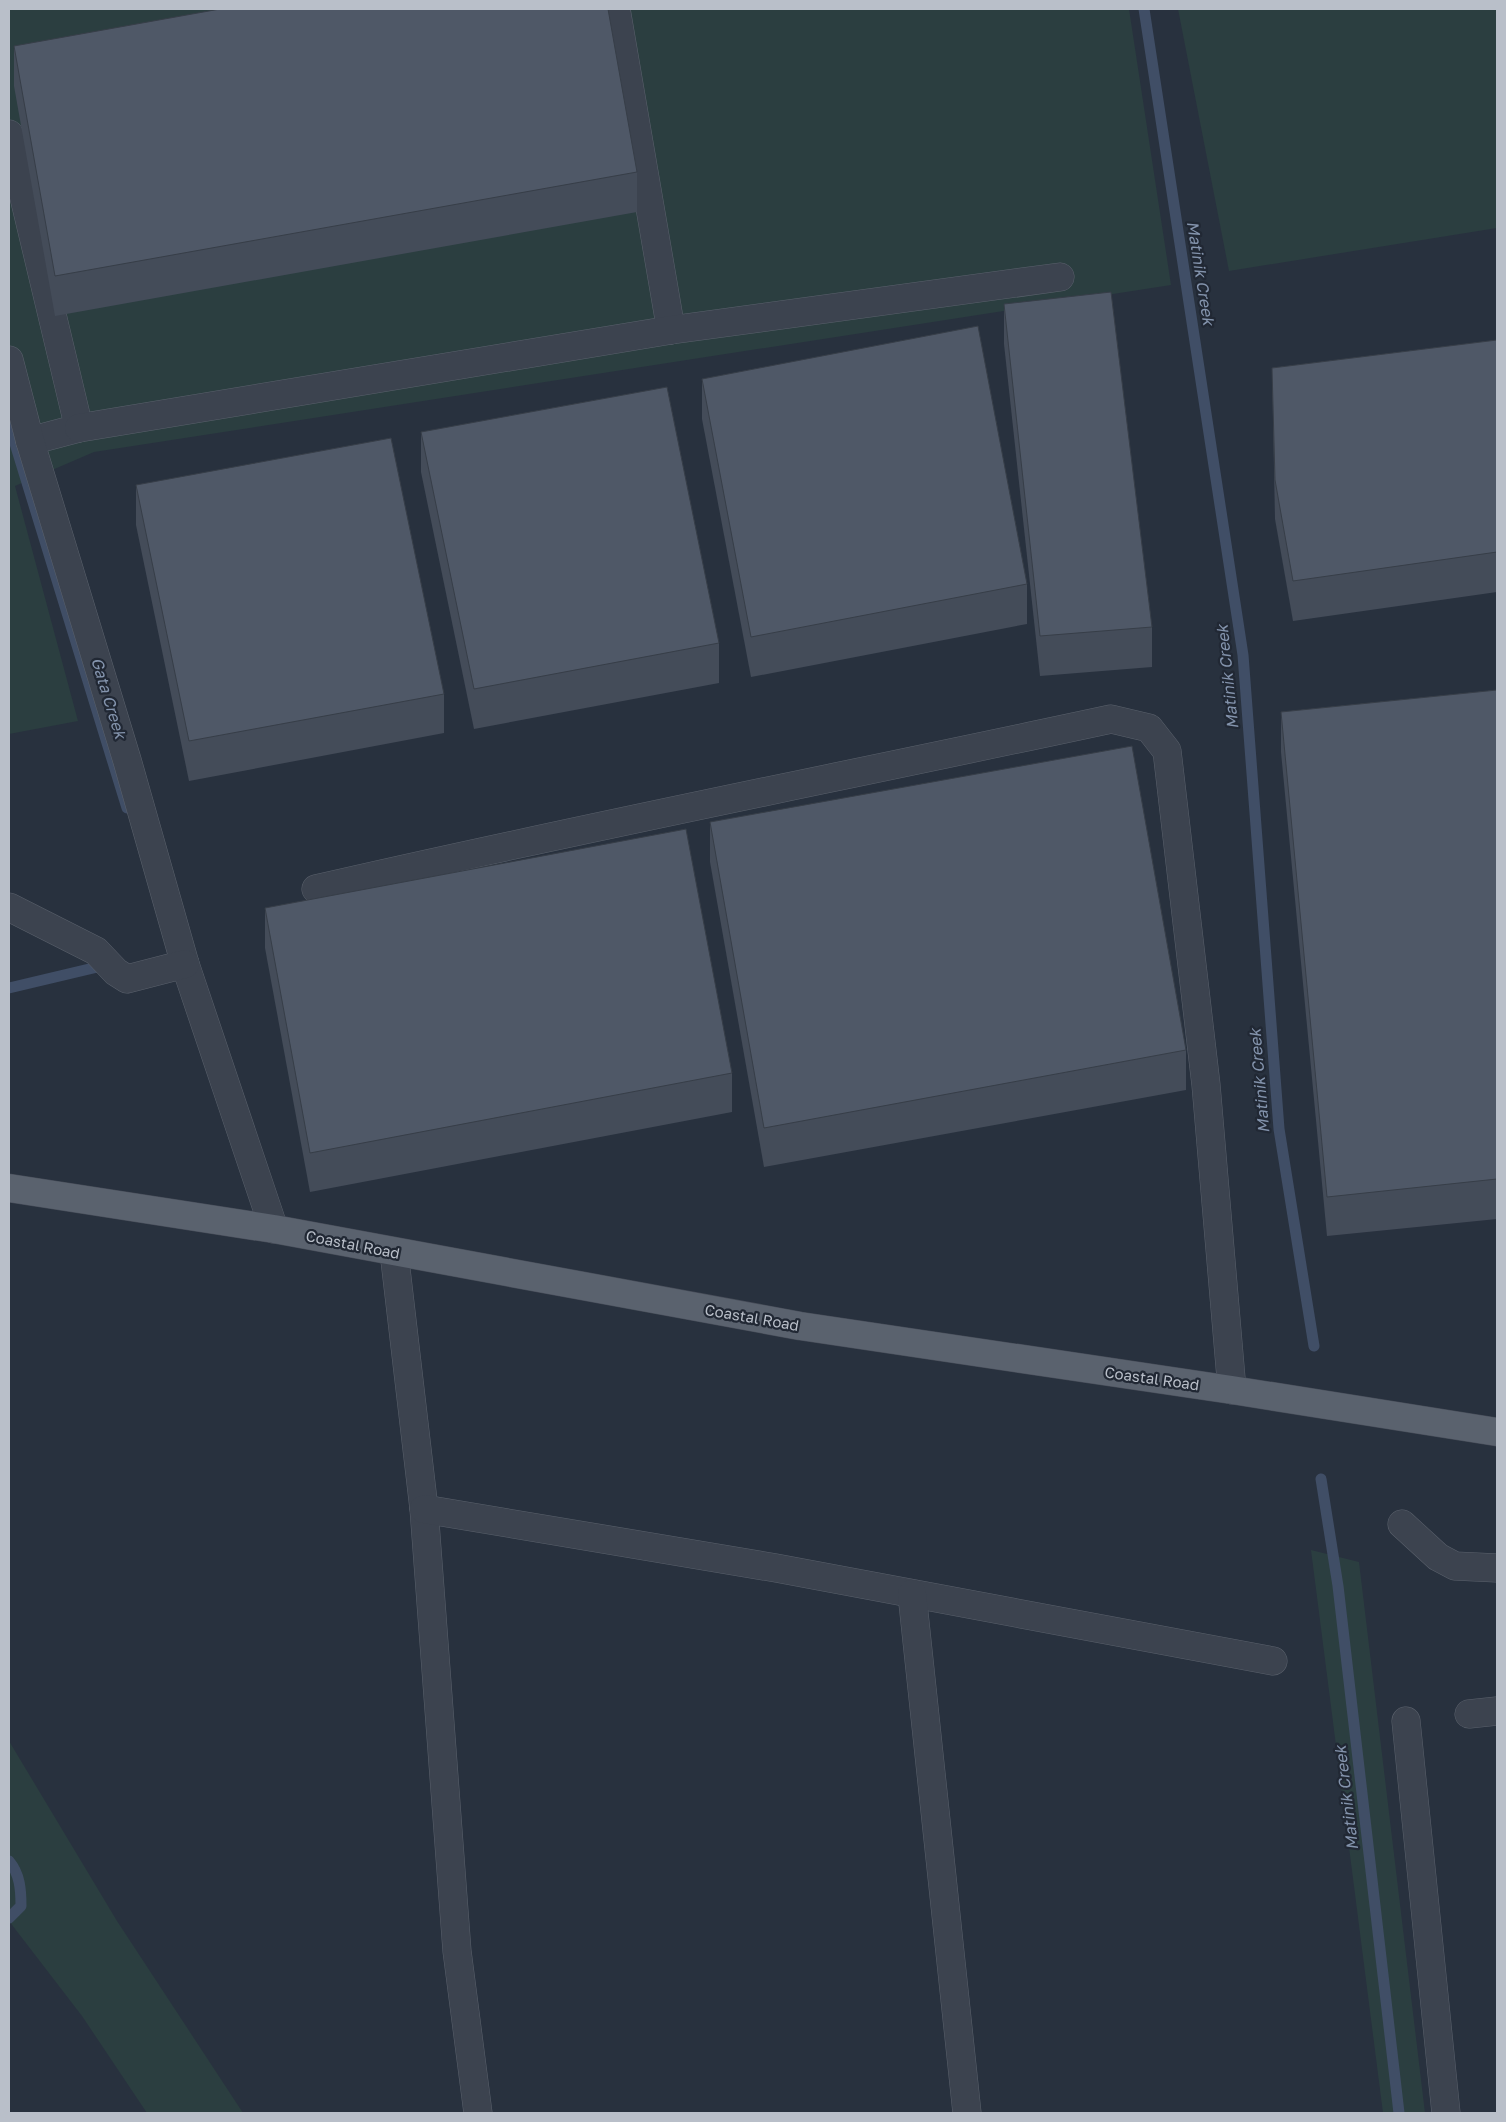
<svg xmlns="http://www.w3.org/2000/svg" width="1506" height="2122" font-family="'Golos Text',sans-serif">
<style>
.green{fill:#2b3e40}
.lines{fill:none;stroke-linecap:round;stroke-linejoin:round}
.stream{stroke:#404e66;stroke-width:11}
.minor-casing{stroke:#5a616c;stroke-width:29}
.major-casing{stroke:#464c58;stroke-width:29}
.minor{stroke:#3c434f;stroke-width:28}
.major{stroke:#5a626e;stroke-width:28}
.wall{fill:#444c59}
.building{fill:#4f5867;stroke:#373e48}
.labels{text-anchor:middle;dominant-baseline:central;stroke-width:4.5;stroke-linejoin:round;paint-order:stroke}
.street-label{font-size:15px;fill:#b9bfc9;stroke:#212834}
.water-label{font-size:16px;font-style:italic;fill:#8494ad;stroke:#212834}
</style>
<rect width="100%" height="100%" fill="#28313e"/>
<g class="green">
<path d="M9,9H1129L1171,285L94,452L15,486L78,721L9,734Z"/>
<path d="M1178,9H1497V228L1229,271Z"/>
<path d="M1311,1550L1359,1562L1425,2113H1383Z"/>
<path d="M9,1741L117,1921L243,2113H147L82,2016L9,1921Z"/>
</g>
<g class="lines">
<g class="stream">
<path d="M1144,9L1243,655L1279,1129L1314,1346"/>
<path d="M9,424L127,808"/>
<path d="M9,988L106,965"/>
<path d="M1321,1479L1338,1586L1399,2113"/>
<path d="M9,1861C20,1874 21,1890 21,1906L9,1918"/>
</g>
<g class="minor-casing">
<g id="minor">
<path d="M616,9L671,330"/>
<path d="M9,134L79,428L30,441"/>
<path d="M9,360L30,441L127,760L185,964L274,1229"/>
<path d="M79,428L671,330L1060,277"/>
<path d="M316,889C580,828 846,776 1111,719L1149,728L1167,751L1206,1085L1232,1390"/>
<path d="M9,907L96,951L116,972L127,979L185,964"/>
<path d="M394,1252L424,1509L457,1951L478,2113"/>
<path d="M424,1509L776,1568L1273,1661"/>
<path d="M1402,1524L1438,1557L1455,1566L1497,1568"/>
<path d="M912,1594L967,2113"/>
<path d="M1469,1714L1497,1711"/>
<path d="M1406,1721L1446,2113"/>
</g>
</g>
<g class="major-casing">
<path id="major" d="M9,1188L274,1229L800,1326L1232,1390L1497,1432"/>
</g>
<use href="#minor" class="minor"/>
<use href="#major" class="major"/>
</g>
<g class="wall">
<path d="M14,46L637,172V212L55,316L14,86Z"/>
<path d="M1004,304L1152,627V667L1040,676L1004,344Z"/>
<path d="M1497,340V592L1293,621L1275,519L1272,368Z"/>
<path d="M702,379L1027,584V624L751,677L702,419Z"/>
<path d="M421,432L719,643V683L474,729L421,472Z"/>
<path d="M136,485L444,694V733L189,781L136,525Z"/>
<path d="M1497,690V1219L1327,1236L1281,752V712Z"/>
<path d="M710,822L1186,1050V1090L764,1167L710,862Z"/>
<path d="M265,908L732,1073V1112L310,1192L265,948Z"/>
</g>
<g class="building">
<path d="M220,9H608L637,172L55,276L14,46Z"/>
<path d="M1111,292L1152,627L1040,636L1004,304Z"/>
<path d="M978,326L1027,584L751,637L702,379Z"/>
<path d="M1497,340V552L1293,581L1275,480L1272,368Z"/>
<path d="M667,387L719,643L474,689L421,432Z"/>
<path d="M391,438L444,694L189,741L136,485Z"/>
<path d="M1497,690V1179L1327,1197L1281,712Z"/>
<path d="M1132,746L1186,1050L764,1128L710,822Z"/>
<path d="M686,829L732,1073L310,1153L265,908Z"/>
</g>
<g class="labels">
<g class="street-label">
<text transform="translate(353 1244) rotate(11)">Coastal Road</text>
<text transform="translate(752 1317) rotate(10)">Coastal Road</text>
<text transform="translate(1152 1378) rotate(8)">Coastal Road</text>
</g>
<g class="water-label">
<text transform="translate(1201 273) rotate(81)">Matinik Creek</text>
<text transform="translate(1227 677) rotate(-96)">Matinik Creek</text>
<text transform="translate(109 698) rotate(73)">Gata Creek</text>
<text transform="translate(1259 1081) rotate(-95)">Matinik Creek</text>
<text transform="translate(1346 1798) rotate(-97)">Matinik Creek</text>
</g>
</g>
<rect width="1506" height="2122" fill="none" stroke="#b9bfc9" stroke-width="20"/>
</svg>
